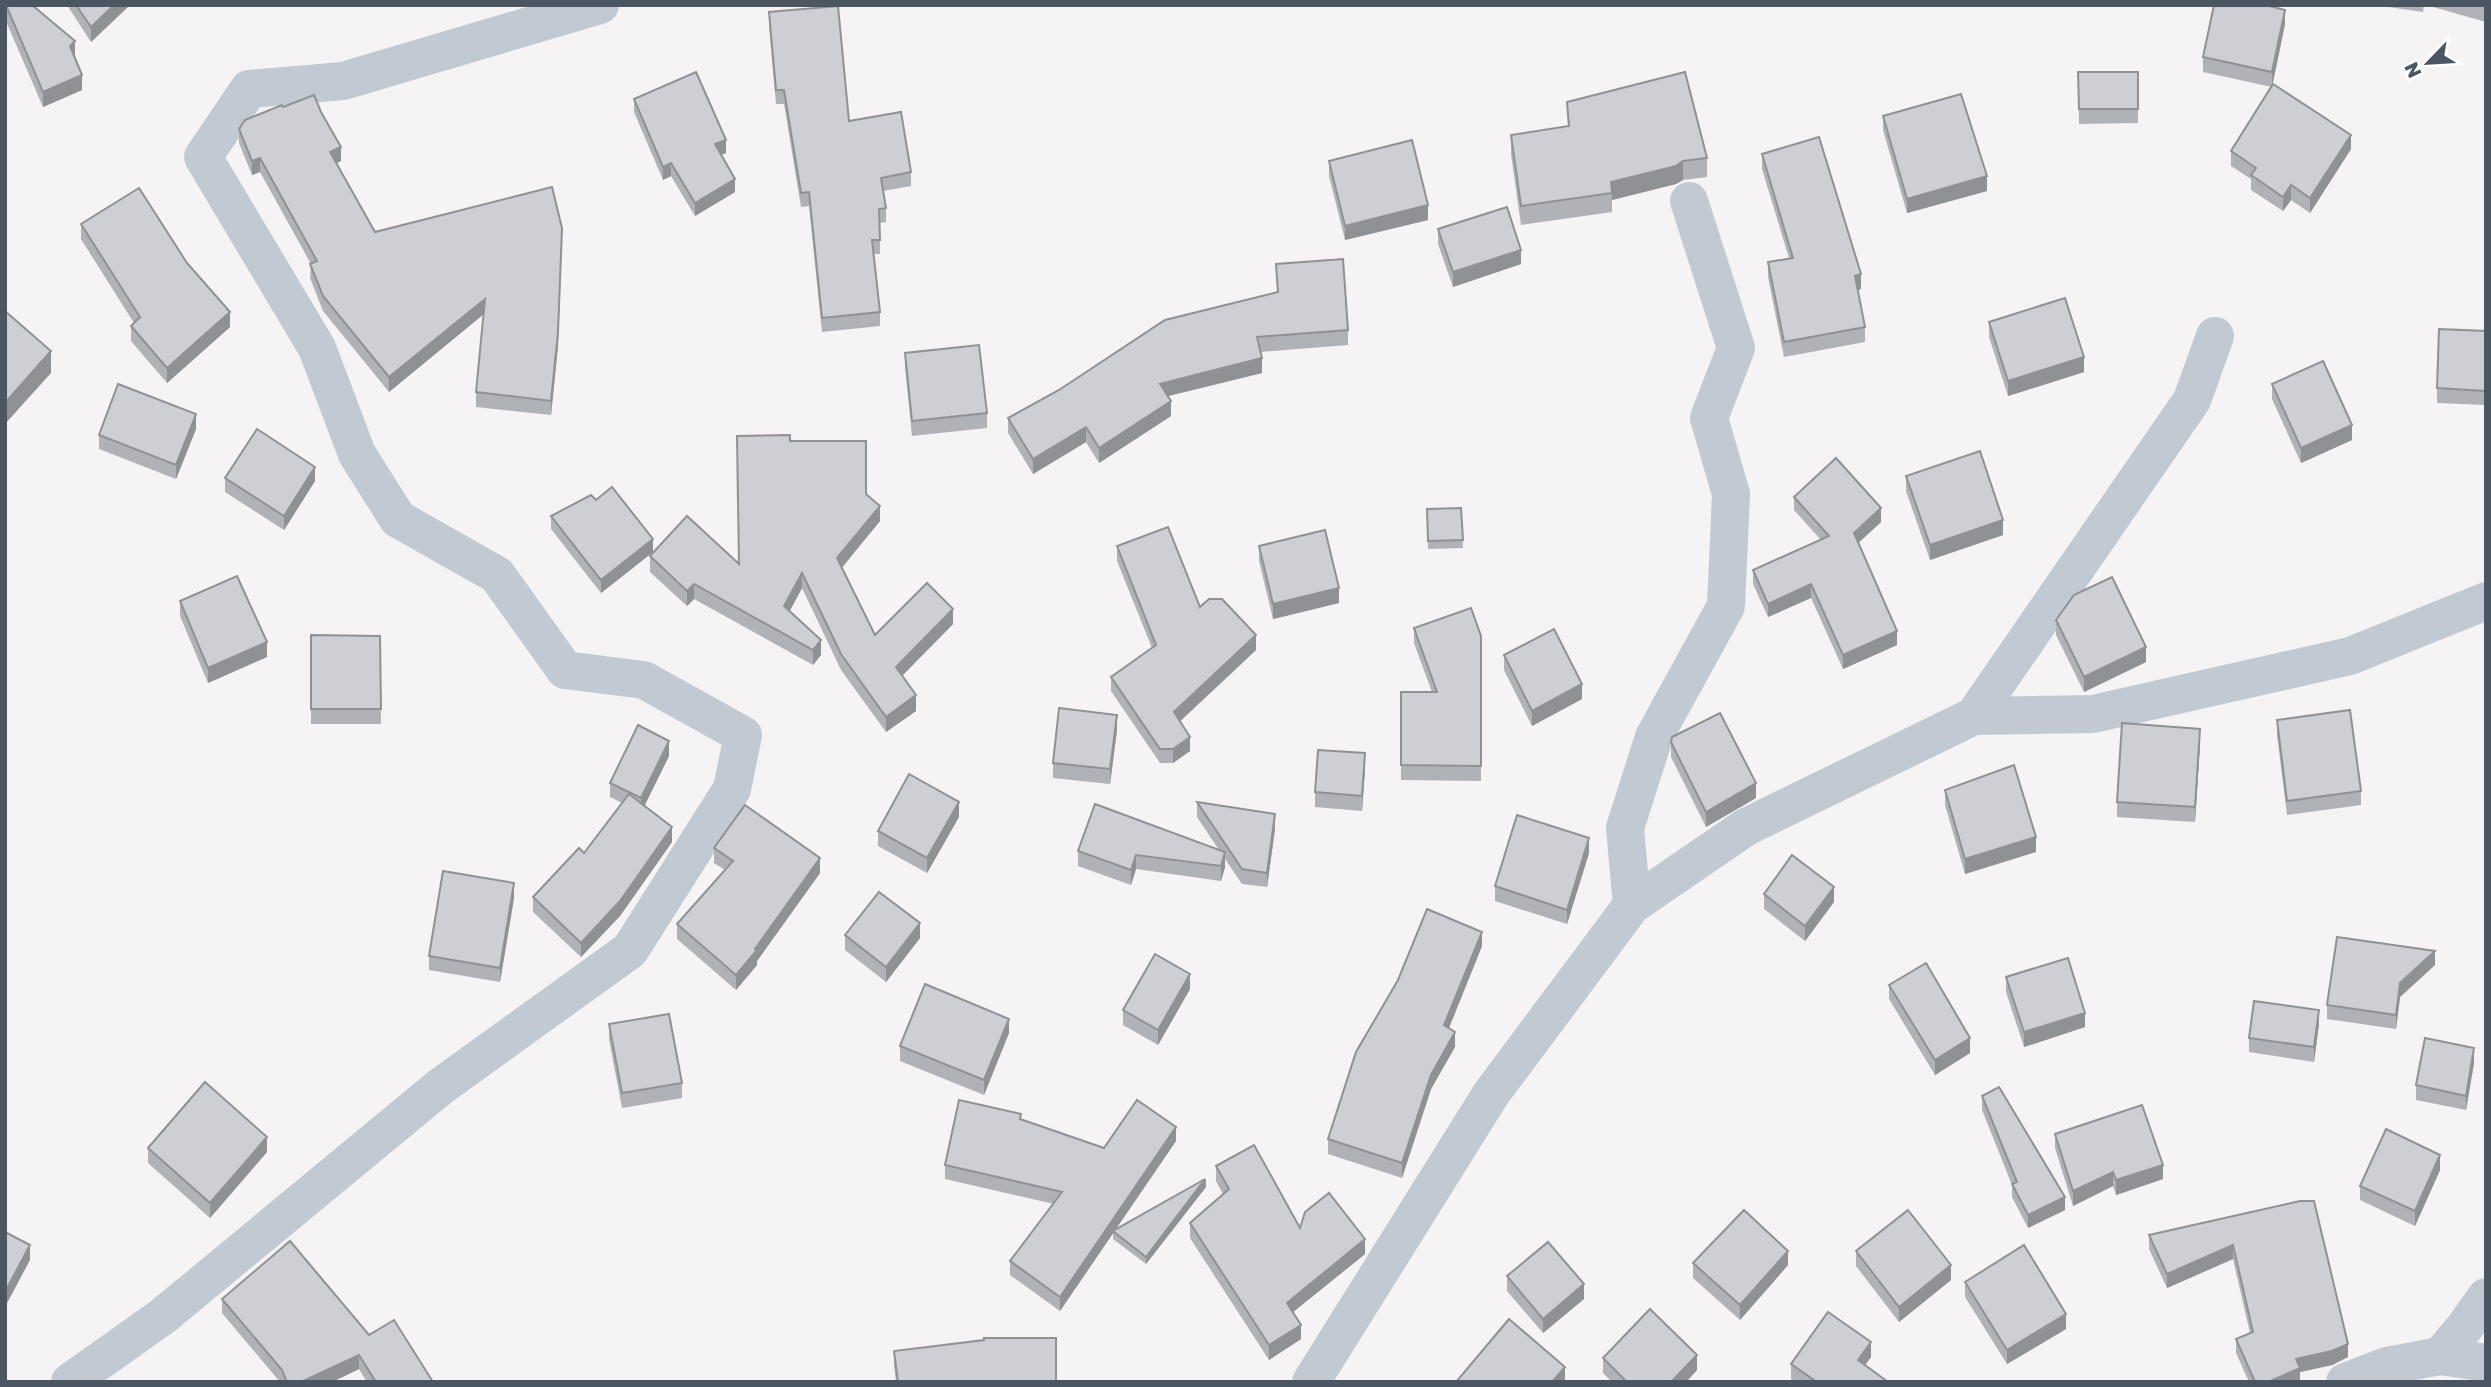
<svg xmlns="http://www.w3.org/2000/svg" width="2491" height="1387" font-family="'Golos Text',sans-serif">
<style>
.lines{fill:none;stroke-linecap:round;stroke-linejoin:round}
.minor{stroke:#c1cad2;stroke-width:38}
.wall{fill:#b0b2b7}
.shaded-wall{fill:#909195}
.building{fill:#cdcfd5;stroke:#909195;stroke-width:2}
</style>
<rect width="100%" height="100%" fill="#f5f3f3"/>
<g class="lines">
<g class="minor">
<path d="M1974,716L2093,714L2350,656L2486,601"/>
<path d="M1632,905L1625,828L1654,737L1726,606L1731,494L1709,418L1736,348L1689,201"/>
<path d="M2440,1356L2464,1328L2486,1297"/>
<path d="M70,1382L163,1316L440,1087L630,950L732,789L743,735L644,680L565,670L497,575L398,519L357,454L317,348L203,157L249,89L343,81L600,5"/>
<path d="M1311,1382L1491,1094L1632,905L1746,827L1974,716L2192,400L2215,336"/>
<path d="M2345,1382L2387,1366L2440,1356L2486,1363"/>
</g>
</g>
<g class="wall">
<path d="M5,5L75,56L74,57L82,90L43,107L5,19Z"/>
<path d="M67,5H130L91,42Z"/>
<path d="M2374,5H2424L2423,12Z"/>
<path d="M2426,5H2486V22Z"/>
<path d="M769,12L849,121L911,172V186L883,191L886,208V222L880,223V254H874L880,312V326L822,332L809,206L801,207L784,104H776L769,26Z"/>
<path d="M2285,24L2272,86L2351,149L2310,213L2291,200L2283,211L2251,190V179L2231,166V151L2272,87L2203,72V57Z"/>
<path d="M2078,72H2138V123L2079,124Z"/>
<path d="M634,99L726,153L721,155L735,192L695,216L671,176L663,180L634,112Z"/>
<path d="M1567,102L1707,158V177L1683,180L1676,184L1612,200V212L1521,225L1511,154V135L1568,127Z"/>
<path d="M283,107L341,161L336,163L375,232L562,243L558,346L551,415L476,407V392L484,314L389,392L323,311L310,278L311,264L260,172L252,175L239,143V129Z"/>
<path d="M1883,116L1987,191L1907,213L1883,130Z"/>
<path d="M1762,154L1861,289L1858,290L1865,327V342L1784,357L1768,277V262L1789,258L1762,169Z"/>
<path d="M1329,161L1428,220L1345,240L1329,176Z"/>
<path d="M81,224L187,263L230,327L167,383L131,341V326L134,323L81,239Z"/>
<path d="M1438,229L1521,264L1453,287L1438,244Z"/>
<path d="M1276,264L1348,330V345L1260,352L1262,373L1168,396L1171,416L1099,463L1086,442L1033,474L1008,433V418L1277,292Z"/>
<path d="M1989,322L2084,372L2008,396L1989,337Z"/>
<path d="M2486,331V405L2437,403V388Z"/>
<path d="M905,353L987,413V428L912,436L905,367Z"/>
<path d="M2272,384L2352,440L2301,463L2272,399Z"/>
<path d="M196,429L176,479L99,449V435Z"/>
<path d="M790,441L866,494L880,521L842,568L875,635L953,624L902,676L916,711L886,732L841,670L802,588L790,611L821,655L813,665L694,599L687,606L650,572V556L739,564Z"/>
<path d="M1906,476L2003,535L1930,560L1906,491Z"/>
<path d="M225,478L315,481L284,530L225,492Z"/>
<path d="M1794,497L1881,522L1858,543L1897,645L1843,669L1811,598L1768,617L1753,584V570L1821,540L1794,510Z"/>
<path d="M1461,508L1463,548L1428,549L1427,509Z"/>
<path d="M551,516L653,552L601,593L551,529Z"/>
<path d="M1117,546L1256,650L1180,721L1190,751L1173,763H1160L1111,691V677L1152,648L1117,561Z"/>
<path d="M1259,546L1339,603L1273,619L1259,561Z"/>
<path d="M180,601L267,657L208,683L180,616Z"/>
<path d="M2056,620L2146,662L2084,692L2056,635Z"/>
<path d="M1414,628L1481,636V781L1401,780V692H1432L1414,643Z"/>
<path d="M311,635L380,636L381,724H311Z"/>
<path d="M1504,655L1582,699L1532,726L1504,670Z"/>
<path d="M2277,720L2361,791V805L2287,815L2277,735Z"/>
<path d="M1117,730L1110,784L1053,778V763Z"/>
<path d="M1671,742L1756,798L1706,827L1671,757Z"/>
<path d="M2200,744L2195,822L2117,817V802Z"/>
<path d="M669,756L644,806L672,842L620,916L581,957L533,912V897L584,853L622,803L610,797V783Z"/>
<path d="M1365,768L1362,811L1315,807V792Z"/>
<path d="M1945,790L2036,852L1965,874L1945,805Z"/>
<path d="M1197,802L1275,829L1267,887L1242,884L1225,859V867L1221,881L1136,869L1131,885L1078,866V851L1219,850L1197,817Z"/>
<path d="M959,817L927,873L878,846V831Z"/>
<path d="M714,848L820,873L757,961V965L736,990L677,939V924L725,870L714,863Z"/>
<path d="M1589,853L1567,924L1495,901V886Z"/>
<path d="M1764,894L1834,902L1805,941L1764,909Z"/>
<path d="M514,898L500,982L429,970V956Z"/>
<path d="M845,935L920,938L886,982L845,950Z"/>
<path d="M1482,946L1449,1028L1455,1047L1431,1089L1402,1178L1328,1154V1139Z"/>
<path d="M2435,965L2400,997L2396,1029L2327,1019V1005Z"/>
<path d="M2006,977L2085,1027L2024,1047L2006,992Z"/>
<path d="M1889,985L1970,1053L1935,1075L1889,999Z"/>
<path d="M1190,989L1158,1045L1123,1025V1010Z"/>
<path d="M609,1024L682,1083V1098L622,1108L609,1039Z"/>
<path d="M2319,1024L2314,1062L2249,1052V1038Z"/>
<path d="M1009,1033L984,1095L900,1061V1046Z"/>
<path d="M2474,1063L2466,1110L2416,1100V1085Z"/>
<path d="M1982,1096L2065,1210L2028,1228L2012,1197V1185L1982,1110Z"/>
<path d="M1021,1119L1104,1148L1176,1141L1115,1230L1206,1187L1146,1264L1113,1239V1233L1060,1311L1010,1275V1261L1054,1204L945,1179V1165Z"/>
<path d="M2055,1134L2163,1179L2116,1195L2113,1186L2073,1206L2055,1148Z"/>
<path d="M148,1148L267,1152L210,1218L148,1163Z"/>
<path d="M1216,1166L1300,1228L1365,1254L1293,1312L1301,1339L1269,1360L1190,1238V1223L1223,1194L1216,1181Z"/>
<path d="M2440,1170L2415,1226L2360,1200V1186Z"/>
<path d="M2300,1201L2348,1357L2332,1365L2300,1372V1382H2249L2236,1353V1339L2250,1333L2233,1259L2167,1288L2149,1249V1235Z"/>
<path d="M1856,1251L1951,1280L1899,1322L1856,1266Z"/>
<path d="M1693,1263L1788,1265L1740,1320L1693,1278Z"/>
<path d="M1507,1276L1584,1299L1543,1333L1507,1291Z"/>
<path d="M1965,1282L2066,1329L2007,1364L1965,1297Z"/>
<path d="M222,1299L433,1382H367L359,1369L332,1382H280L222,1313Z"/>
<path d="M894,1351L1056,1382H896L894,1366Z"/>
<path d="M1871,1357L1865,1365L1888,1382H1795L1791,1379V1364Z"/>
<path d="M1603,1358L1697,1370L1686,1382H1612L1603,1373Z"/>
</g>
<g class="shaded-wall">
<path d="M114,5H130L91,42V27Z"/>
<path d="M2285,10V24L2272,87V72Z"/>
<path d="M75,41V56L70,61V46Z"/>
<path d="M82,75V90L43,107V92Z"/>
<path d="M2351,135V149L2310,213V198Z"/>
<path d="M726,140V153L715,157V144Z"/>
<path d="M341,147V161L330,167V152Z"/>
<path d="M260,158V172L252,175V161Z"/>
<path d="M1683,161V180L1676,184L1612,200L1611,182Z"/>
<path d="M671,163V176L663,180V167Z"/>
<path d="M1987,176V191L1907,213V199Z"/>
<path d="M735,179V192L695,216V203Z"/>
<path d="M2291,185V200L2283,211V197Z"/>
<path d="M1428,205V220L1345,240V226Z"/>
<path d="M562,228L558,346L551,415V401Z"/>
<path d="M1521,250V264L1453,287V272Z"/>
<path d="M1861,274V289L1855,291V276Z"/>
<path d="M485,299V313L389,392V377Z"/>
<path d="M230,312V327L167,383V368Z"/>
<path d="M51,351V373L5,424V403Z"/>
<path d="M2084,357V372L2008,396V381Z"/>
<path d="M1262,358V373L1160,398V384Z"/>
<path d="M1171,401V416L1099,463V448Z"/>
<path d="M196,414V429L176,479V465Z"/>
<path d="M2352,425V440L2301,463V448Z"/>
<path d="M1086,427V442L1033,474V459Z"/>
<path d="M315,467V481L284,530V516Z"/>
<path d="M880,506V521L837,573V558Z"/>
<path d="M1881,508V522L1854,547V533Z"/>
<path d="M2003,520V535L1930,560V545Z"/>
<path d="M653,539V552L601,593V580Z"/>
<path d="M802,573V588L784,621V606Z"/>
<path d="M694,584V599L687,606V591Z"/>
<path d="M1811,584V598L1768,617V604Z"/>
<path d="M1339,588V603L1273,619V604Z"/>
<path d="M953,609V624L896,682V667Z"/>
<path d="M1897,631V645L1843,669V655Z"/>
<path d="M1256,635V650L1174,727V712Z"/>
<path d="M821,640V655L813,665V650Z"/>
<path d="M267,642V657L208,683V668Z"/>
<path d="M2146,647V662L2084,692V677Z"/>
<path d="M1582,684V699L1532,726V711Z"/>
<path d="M916,695V711L886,732V717Z"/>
<path d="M1117,715V730L1110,784V769Z"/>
<path d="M2200,729V744L2195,822V807Z"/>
<path d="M1190,737V751L1173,763V749Z"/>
<path d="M669,741V756L641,813V798Z"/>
<path d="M1365,753V768L1362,811V796Z"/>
<path d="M1756,783V798L1706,827V812Z"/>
<path d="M959,802V817L927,873V858Z"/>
<path d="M1275,814V829L1267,887V873Z"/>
<path d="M672,827V842L620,916L581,957V943Z"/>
<path d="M2036,837V852L1965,874V859Z"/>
<path d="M1589,838V853L1567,924V910Z"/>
<path d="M1225,852V867L1221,881V866Z"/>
<path d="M1136,855V869L1131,885V870Z"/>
<path d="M820,858V873L757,961V965L736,990V975Z"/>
<path d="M514,883V898L500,982V968Z"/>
<path d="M1834,887V902L1805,941V926Z"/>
<path d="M920,923V938L886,982V967Z"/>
<path d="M1482,932V946L1444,1040V1025Z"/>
<path d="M2435,951V965L2400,997L2396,1029V1015L2400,983Z"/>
<path d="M1190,974V989L1158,1045V1030Z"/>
<path d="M2319,1010V1024L2314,1062V1047Z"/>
<path d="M2085,1013V1027L2024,1047V1032Z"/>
<path d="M1009,1019V1033L984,1095V1080Z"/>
<path d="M1455,1032V1047L1431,1089L1402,1178V1163L1431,1075Z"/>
<path d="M1970,1038V1053L1935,1075V1060Z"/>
<path d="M2474,1048V1063L2466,1110V1096Z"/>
<path d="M1176,1127V1141L1060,1311V1297Z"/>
<path d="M267,1137V1152L210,1218V1203Z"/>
<path d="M2440,1155V1170L2415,1226V1211Z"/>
<path d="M2163,1165V1179L2116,1195V1180Z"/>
<path d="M2113,1172V1186L2073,1206V1191Z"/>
<path d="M1206,1179V1187L1146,1264V1257Z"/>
<path d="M2065,1197V1210L2028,1228V1215Z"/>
<path d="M1365,1239V1254L1287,1317V1303Z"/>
<path d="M30,1245V1260L5,1307V1292Z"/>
<path d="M2233,1245V1259L2167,1288V1274Z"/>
<path d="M1788,1251V1265L1740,1320V1305Z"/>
<path d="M1951,1265V1280L1899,1322V1307Z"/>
<path d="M1584,1284V1299L1543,1333V1319Z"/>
<path d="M2066,1314V1329L2007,1364V1350Z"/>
<path d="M1301,1325V1339L1269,1360V1345Z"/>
<path d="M1871,1342V1357L1858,1375V1360Z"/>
<path d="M2348,1344V1357L2332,1365L2300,1372V1382H2268L2296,1359Z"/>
<path d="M359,1355V1369L332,1382H301Z"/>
<path d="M1697,1355V1370L1686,1382H1671Z"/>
<path d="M1565,1367V1380L1564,1382H1552Z"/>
</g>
<g class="building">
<path d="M6,5H32L75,41L70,46L82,75L43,92Z"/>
<path d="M76,5H114L91,27Z"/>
<path d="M2214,5H2265L2285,10L2272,72L2203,57Z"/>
<path d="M838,6L849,121L901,112L911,172L881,178L886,208L879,209L880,240H872L880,312L822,318L809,192L801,193L784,90H776L769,12Z"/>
<path d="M696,72L726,140L715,144L735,179L695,203L671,163L663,167L634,99Z"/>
<path d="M1685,72L1707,158L1683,161L1676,166L1611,182L1612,193L1521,206L1511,135L1569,126L1567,102Z"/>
<path d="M2078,72H2138V109H2079Z"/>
<path d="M2273,84L2351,135L2310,198L2291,185L2283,197L2251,175L2256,168L2231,151Z"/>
<path d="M1961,94L1987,176L1907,199L1883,116Z"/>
<path d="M314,95L321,112L341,147L330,152L375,232L552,187L562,228L558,332L551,401L476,392L485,299L389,377L323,296L310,264L317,261L260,158L252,161L239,129L245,120L282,105L283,107Z"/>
<path d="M1819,137L1861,274L1855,276L1865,327L1784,342L1768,262L1793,258L1762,154Z"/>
<path d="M1412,140L1428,205L1345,226L1329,161Z"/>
<path d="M139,188L187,263L230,312L167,368L131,326L140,317L81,224Z"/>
<path d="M1507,207L1521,250L1453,272L1438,229Z"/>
<path d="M1343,259L1348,330L1257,337L1262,358L1160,384L1171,401L1099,448L1086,427L1033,459L1008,418L1059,390L1165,320L1278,292L1276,264Z"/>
<path d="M2065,298L2084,357L2008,381L1989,322Z"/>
<path d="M5,311L51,351L5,403Z"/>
<path d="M2439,329L2486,331V391L2437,388Z"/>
<path d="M979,345L987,413L912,421L905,353Z"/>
<path d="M2323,361L2352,425L2301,448L2272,384Z"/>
<path d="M118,384L196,414L176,465L99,435Z"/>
<path d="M257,429L315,467L284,516L225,478Z"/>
<path d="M790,435V441H866V494L880,506L837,558L875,635L927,583L953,609L896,667L916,695L886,717L841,654L802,573L784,606L821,640L813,650L694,584L687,591L650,556L687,516L739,564L737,436Z"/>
<path d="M1980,451L2003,520L1930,545L1906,476Z"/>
<path d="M1836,458L1881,508L1854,533L1897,631L1843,655L1811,584L1768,604L1753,570L1829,536L1794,497Z"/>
<path d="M612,487L653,539L601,580L551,516L591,495L596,500Z"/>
<path d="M1461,508L1463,540L1428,541L1427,509Z"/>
<path d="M1168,527L1200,607L1209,599H1222L1256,635L1174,712L1190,737L1173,749H1160L1111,677L1156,645L1117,546Z"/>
<path d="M1325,530L1339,588L1273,604L1259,546Z"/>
<path d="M237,576L267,642L208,668L180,601Z"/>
<path d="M2112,577L2146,647L2084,677L2056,620L2074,595Z"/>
<path d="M1471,608L1481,636V766L1401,765V692H1437L1414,628Z"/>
<path d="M1554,629L1582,684L1532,711L1504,655Z"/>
<path d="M311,635L380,636L381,709H311Z"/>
<path d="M1059,708L1117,715L1110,769L1053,763Z"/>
<path d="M2350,710L2361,791L2287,801L2277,720Z"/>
<path d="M1720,713L1756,783L1706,812L1671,742L1672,737Z"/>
<path d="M2122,723L2200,729L2195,807L2117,802Z"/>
<path d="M638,725L669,741L641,798L610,783Z"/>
<path d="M1318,750L1365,753L1362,796L1315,792Z"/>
<path d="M2014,765L2036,837L1965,859L1945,790Z"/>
<path d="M909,774L959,802L927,858L878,831Z"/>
<path d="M629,794L672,827L620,901L581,943L533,897L579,848L584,853Z"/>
<path d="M1197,802L1275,814L1267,873L1242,869Z"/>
<path d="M1095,804L1225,852L1221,866L1136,855L1131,870L1078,851Z"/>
<path d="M745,805L820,858L755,949L757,950L736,975L677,924L733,861L714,848Z"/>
<path d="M1517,815L1589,838L1567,910L1495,886Z"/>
<path d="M1792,855L1834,887L1805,926L1764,894Z"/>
<path d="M443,871L514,883L500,968L429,956Z"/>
<path d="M879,892L920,923L886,967L845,935Z"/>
<path d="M1427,909L1482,932L1444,1025L1455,1032L1431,1075L1402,1163L1328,1139L1356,1052L1398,980Z"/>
<path d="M2337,937L2435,951L2400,983L2396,1015L2327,1005Z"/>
<path d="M1155,954L1190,974L1158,1030L1123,1010Z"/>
<path d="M2068,958L2085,1013L2024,1032L2006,977Z"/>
<path d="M1926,963L1970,1038L1935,1060L1889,985Z"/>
<path d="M925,984L1009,1019L984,1080L900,1046Z"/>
<path d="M2254,1001L2319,1010L2314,1047L2249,1038Z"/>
<path d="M669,1014L682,1083L622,1093L609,1024Z"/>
<path d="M2425,1038L2474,1048L2466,1096L2416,1085Z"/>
<path d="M205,1082L267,1137L210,1203L148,1148Z"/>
<path d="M1999,1087L2065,1197L2028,1215L2012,1184L2017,1182L1982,1096Z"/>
<path d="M959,1100L1021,1114L1020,1119L1104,1148L1137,1100L1176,1127L1060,1297L1010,1261L1062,1192L945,1165Z"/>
<path d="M2142,1105L2163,1165L2116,1180L2113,1172L2073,1191L2055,1134Z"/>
<path d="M2386,1129L2440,1155L2415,1211L2360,1186Z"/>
<path d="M1254,1145L1300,1228L1305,1212L1329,1193L1365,1239L1287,1303L1301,1325L1269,1345L1190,1223L1229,1189L1216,1166Z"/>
<path d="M1205,1179L1146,1257L1113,1231Z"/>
<path d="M2300,1201H2314L2348,1344L2332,1351L2296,1359L2300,1368L2268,1382H2255L2236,1339L2253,1332L2233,1245L2167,1274L2149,1235Z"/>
<path d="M1744,1210L1788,1251L1740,1305L1693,1263Z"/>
<path d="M1908,1210L1951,1265L1899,1307L1856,1251Z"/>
<path d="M5,1232L30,1245L5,1292Z"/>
<path d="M290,1241L369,1335L394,1320L433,1382H376L359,1355L301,1382H287L282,1370L222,1299Z"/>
<path d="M1548,1242L1584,1284L1543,1319L1507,1276Z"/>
<path d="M2024,1245L2066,1314L2007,1350L1965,1282Z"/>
<path d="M1650,1309L1697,1355L1671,1382H1627L1603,1358Z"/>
<path d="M1828,1312L1871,1342L1858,1360L1888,1382H1817L1791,1364Z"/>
<path d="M1509,1319L1565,1367L1552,1382H1456Z"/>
<path d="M984,1338H1056V1382H898L894,1351L984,1340Z"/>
</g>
<rect width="2491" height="1387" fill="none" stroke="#4a5661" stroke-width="14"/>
<g transform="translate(2428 63) rotate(245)" stroke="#ffffff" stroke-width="5" paint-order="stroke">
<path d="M0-5L12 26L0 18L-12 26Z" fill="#4a5661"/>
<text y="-10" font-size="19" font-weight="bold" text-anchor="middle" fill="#4a5661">N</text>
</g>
</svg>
